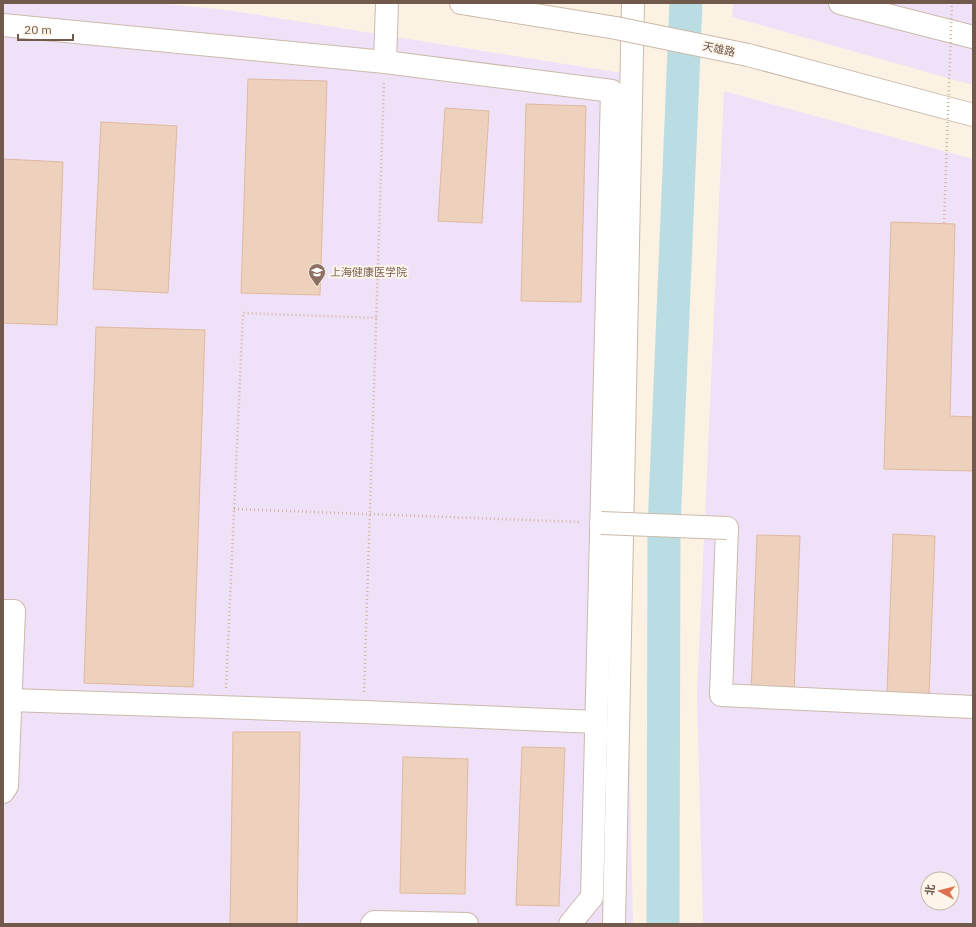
<svg xmlns="http://www.w3.org/2000/svg" width="976" height="927" font-family="'IBM Plex Sans','Noto Sans SC',sans-serif">
<style>
.education{fill:#efe1f7;fill-rule:evenodd}
.lines{fill:none;stroke-linecap:round;stroke-linejoin:round}
.river{stroke:#badde3;stroke-width:33}
.building{fill:#eed1bd;stroke:#e0b89e}
.minor-casing{stroke:#cbbaab;stroke-width:24}
.path{stroke:#d3b4a0;stroke-width:2.5;stroke-dasharray:1 3;stroke-linecap:butt}
.minor{stroke:#fff;stroke-width:22}
.minor-bridge-casing{stroke:#cbbaab;stroke-width:24;stroke-linecap:butt}
.path-bridge{stroke:#d3b4a0;stroke-width:2.5;stroke-dasharray:1 3;stroke-linecap:butt}
.minor-bridge{stroke:#fff;stroke-width:22}
.labels{text-anchor:middle;dominant-baseline:central;stroke-width:4;stroke-linejoin:round;paint-order:stroke}
.street-label{font-size:11px;fill:#71594b;stroke:#fef6ea}
.education-label{font-size:11px;fill:#785e54;stroke:#fef6ea;text-anchor:start}
</style>
<rect width="100%" height="100%" fill="#fbf2e4"/>
<g class="education">
<path d="M3,3H159L227,10L640,76L624,498L633,924H3Z"/>
<path d="M733,3H973V85L732,17Z"/>
<path d="M724,91L973,159V924H703L697,695ZM928,879H952V903H928Z"/>
</g>
<g class="lines">
<path class="river" d="M663,924L664,529L686,3"/>
</g>
<g class="building">
<path d="M248,79L327,81L320,295L241,293Z"/>
<path d="M526,104L586,106L581,302L521,301Z"/>
<path d="M445,108L489,111L482,223L438,221Z"/>
<path d="M101,122L177,126L168,293L93,289Z"/>
<path d="M3,159L63,162L57,325L3,323Z"/>
<path d="M891,222L955,224L950,416L973,417V471L884,469Z"/>
<path d="M96,327L205,330L193,687L84,683Z"/>
<path d="M893,534L935,536L929,694L887,692Z"/>
<path d="M757,535L800,536L794,694L751,693Z"/>
<path d="M233,732H300L297,924H230Z"/>
<path d="M522,747L565,748L559,906L516,905Z"/>
<path d="M403,757L468,759L465,894L400,893Z"/>
</g>
<g class="lines">
<g class="minor-casing">
<g id="minor">
<path d="M461,3L616,28"/>
<path d="M840,3L973,37"/>
<path d="M3,25L385,62L612,91L592,897L570,924"/>
<path d="M748,55L973,115"/>
<path d="M385,62L387,3"/>
<path d="M727,528L721,695L973,707"/>
<path d="M3,611H14L7,786L3,792"/>
<path d="M10,700L364,712L596,722"/>
<path d="M372,924L374,922L467,924"/>
<path d="M614,924L633,3"/>
</g>
</g>
<g class="path">
<path d="M234,509L581,522"/>
<path d="M226,688L243,313L377,318"/>
<path d="M364,692L384,81"/>
</g>
<use href="#minor" class="minor"/>
<g class="minor-bridge-casing">
<g id="minor-bridge">
<path d="M616,28L748,55"/>
<path d="M601,523L727,528"/>
</g>
</g>
<path class="path-bridge" d="M944,223L952,3"/>
<use href="#minor-bridge" class="minor-bridge"/>
</g>
<defs>
<g id="university-pin" transform="scale(0.9)"><path d="M0 17L-7.5 6A9.5 9.5 0 1 1 7.5 6Z" fill="#8d6e63" stroke="#fef6ea"/><path d="M0-5L7-2L0 1L-7-2ZM-4 1L0 2.5L4 1V4Q0 6-4 4Z" fill="#fff"/></g>
</defs>
<g fill-rule="evenodd">
<use href="#university-pin" x="317" y="272"/>
</g>
<g class="labels">
<g class="street-label">
<text transform="translate(719 49) rotate(12)">天雄路</text>
</g>
<g class="education-label">
<text x="330" y="272">上海健康医学院</text>
</g>
</g>
<rect width="976" height="927" fill="none" stroke="#71594b" stroke-width="8"/>
<g transform="translate(940 891) rotate(277)"><circle r="19" fill="#fef6ea" stroke="#c6b7aa"/>
<path d="M0-3L7 15L0 10L-7 15Z" fill="#de7050"/>
<text y="-6" font-size="11" font-weight="bold" text-anchor="middle" fill="#71594b">北</text>
</g>
<path d="M18 34v6h55v-6" fill="none" stroke="#71594b" stroke-width="2"/>
<text x="24" y="34" font-size="12" fill="#71594b" stroke="#fef6ea" stroke-width="3" paint-order="stroke">20 m</text>
</svg>
